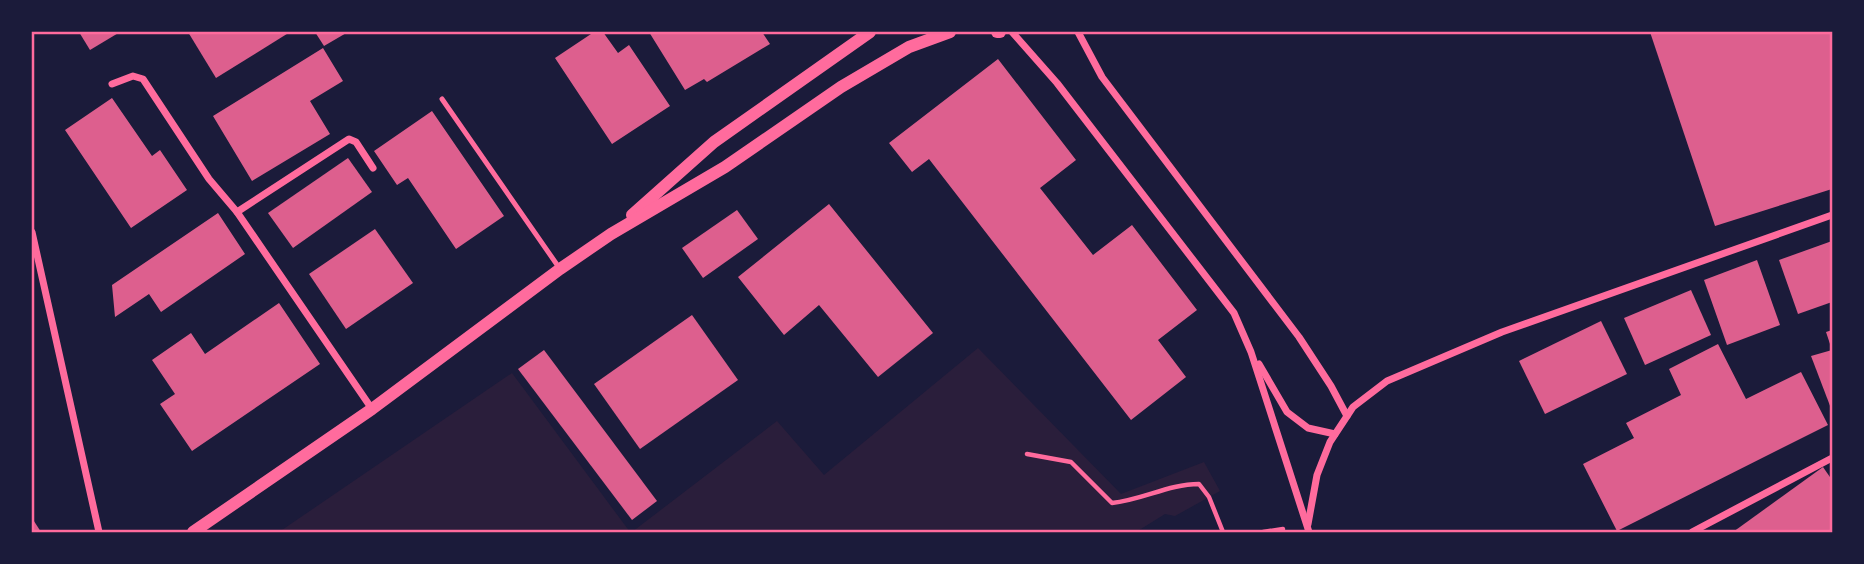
<svg xmlns="http://www.w3.org/2000/svg" width="1864" height="564" font-family="Roboto,sans-serif">
<style>
.green{fill:#2a1e3b}
.building{fill:#dd5f8e}
.lines{fill:none;stroke-linecap:round;stroke-linejoin:round}
.path{stroke:#ff6b9d;stroke-width:4.5}
.service{stroke:#ff6b9d;stroke-width:5}
.minor{stroke:#ff6b9d;stroke-width:7}
.tertiary{stroke:#ff6b9d;stroke-width:12}
.neatline{fill:none;stroke:#ff6b9d;stroke-width:2.5}
</style>
<rect width="100%" height="100%" fill="#1b1b3a"/>
<g class="green">
<path d="M978,348L1121,494L1204,462L1220,491L1175,516L1165,514L1136,532H632L777,421L824,475Z"/>
<path d="M512,373L630,532H279Z"/>
</g>
<g class="building">
<path d="M79,32H120L90,50Z"/>
<path d="M188,32H290L216,78Z"/>
<path d="M315,32H348L324,46Z"/>
<path d="M594,32H603L618,53L629,45L670,106L612,144L555,58Z"/>
<path d="M649,32H762L770,44L707,82L704,79L685,90Z"/>
<path d="M1650,32H1832V189L1715,226Z"/>
<path d="M323,48L343,81L310,101L330,134L252,181L213,116Z"/>
<path d="M998,59L1076,160L1040,188L1093,255L1132,225L1197,310L1158,340L1186,377L1131,420L929,159L912,172L889,143Z"/>
<path d="M112,98L152,156L160,150L187,190L131,228L65,130Z"/>
<path d="M432,111L504,216L456,249L408,178L397,185L374,151Z"/>
<path d="M348,158L372,192L293,248L268,213Z"/>
<path d="M829,204L933,333L878,377L819,305L784,335L738,277Z"/>
<path d="M737,210L758,239L703,278L682,248Z"/>
<path d="M218,213L245,254L161,312L149,294L115,317L112,285Z"/>
<path d="M375,229L413,283L346,329L309,274Z"/>
<path d="M1832,241V302L1798,314L1779,260Z"/>
<path d="M1757,260L1780,325L1727,345L1704,280Z"/>
<path d="M1691,290L1711,335L1645,365L1624,318Z"/>
<path d="M279,303L320,364L192,451L160,404L175,394L152,360L191,333L205,354Z"/>
<path d="M692,315L738,380L640,449L594,384Z"/>
<path d="M1601,321L1627,374L1545,414L1519,361Z"/>
<path d="M1832,330V350L1826,332Z"/>
<path d="M1718,344L1746,399L1801,372L1828,425L1617,531L1583,464L1634,438L1626,423L1681,395L1669,369Z"/>
<path d="M544,350L657,501L632,520L518,369Z"/>
<path d="M1832,350V411L1811,356Z"/>
<path d="M1823,467L1832,480V532H1733Z"/>
<path d="M32,518L41,532H32Z"/>
</g>
<g class="lines">
<g class="path">
<path d="M1027,454L1071,462L1112,503C1142,500 1169,484 1199,484L1209,497L1223,532"/>
<path d="M1263,532L1283,529"/>
</g>
<path class="service" d="M442,99L560,269"/>
<g class="minor">
<path d="M1012,32L1057,83L1234,313L1251,352L1309,532"/>
<path d="M1078,32L1102,77L1299,337L1331,386L1347,416"/>
<path d="M112,84L133,76L143,79L209,179L237,212L372,409"/>
<path d="M237,212L349,139L356,142L373,168"/>
<path d="M32,232L99,532"/>
<path d="M1259,364L1287,412L1308,428L1335,434"/>
<path d="M1308,524L1317,475L1330,442L1353,407L1387,381L1502,332L1832,215"/>
<path d="M1692,532L1832,458"/>
</g>
<g class="tertiary">
<path d="M997,32H1000"/>
<path d="M632,215L714,142L870,32"/>
<path d="M193,532L372,409L560,269L611,234L725,167L841,87L909,47L950,32"/>
</g>
</g>
<rect width="1864" height="564" fill="none" stroke="#1b1b3a" stroke-width="66"/>
<rect x="33" y="33" width="1798" height="498" class="neatline"/>
</svg>
